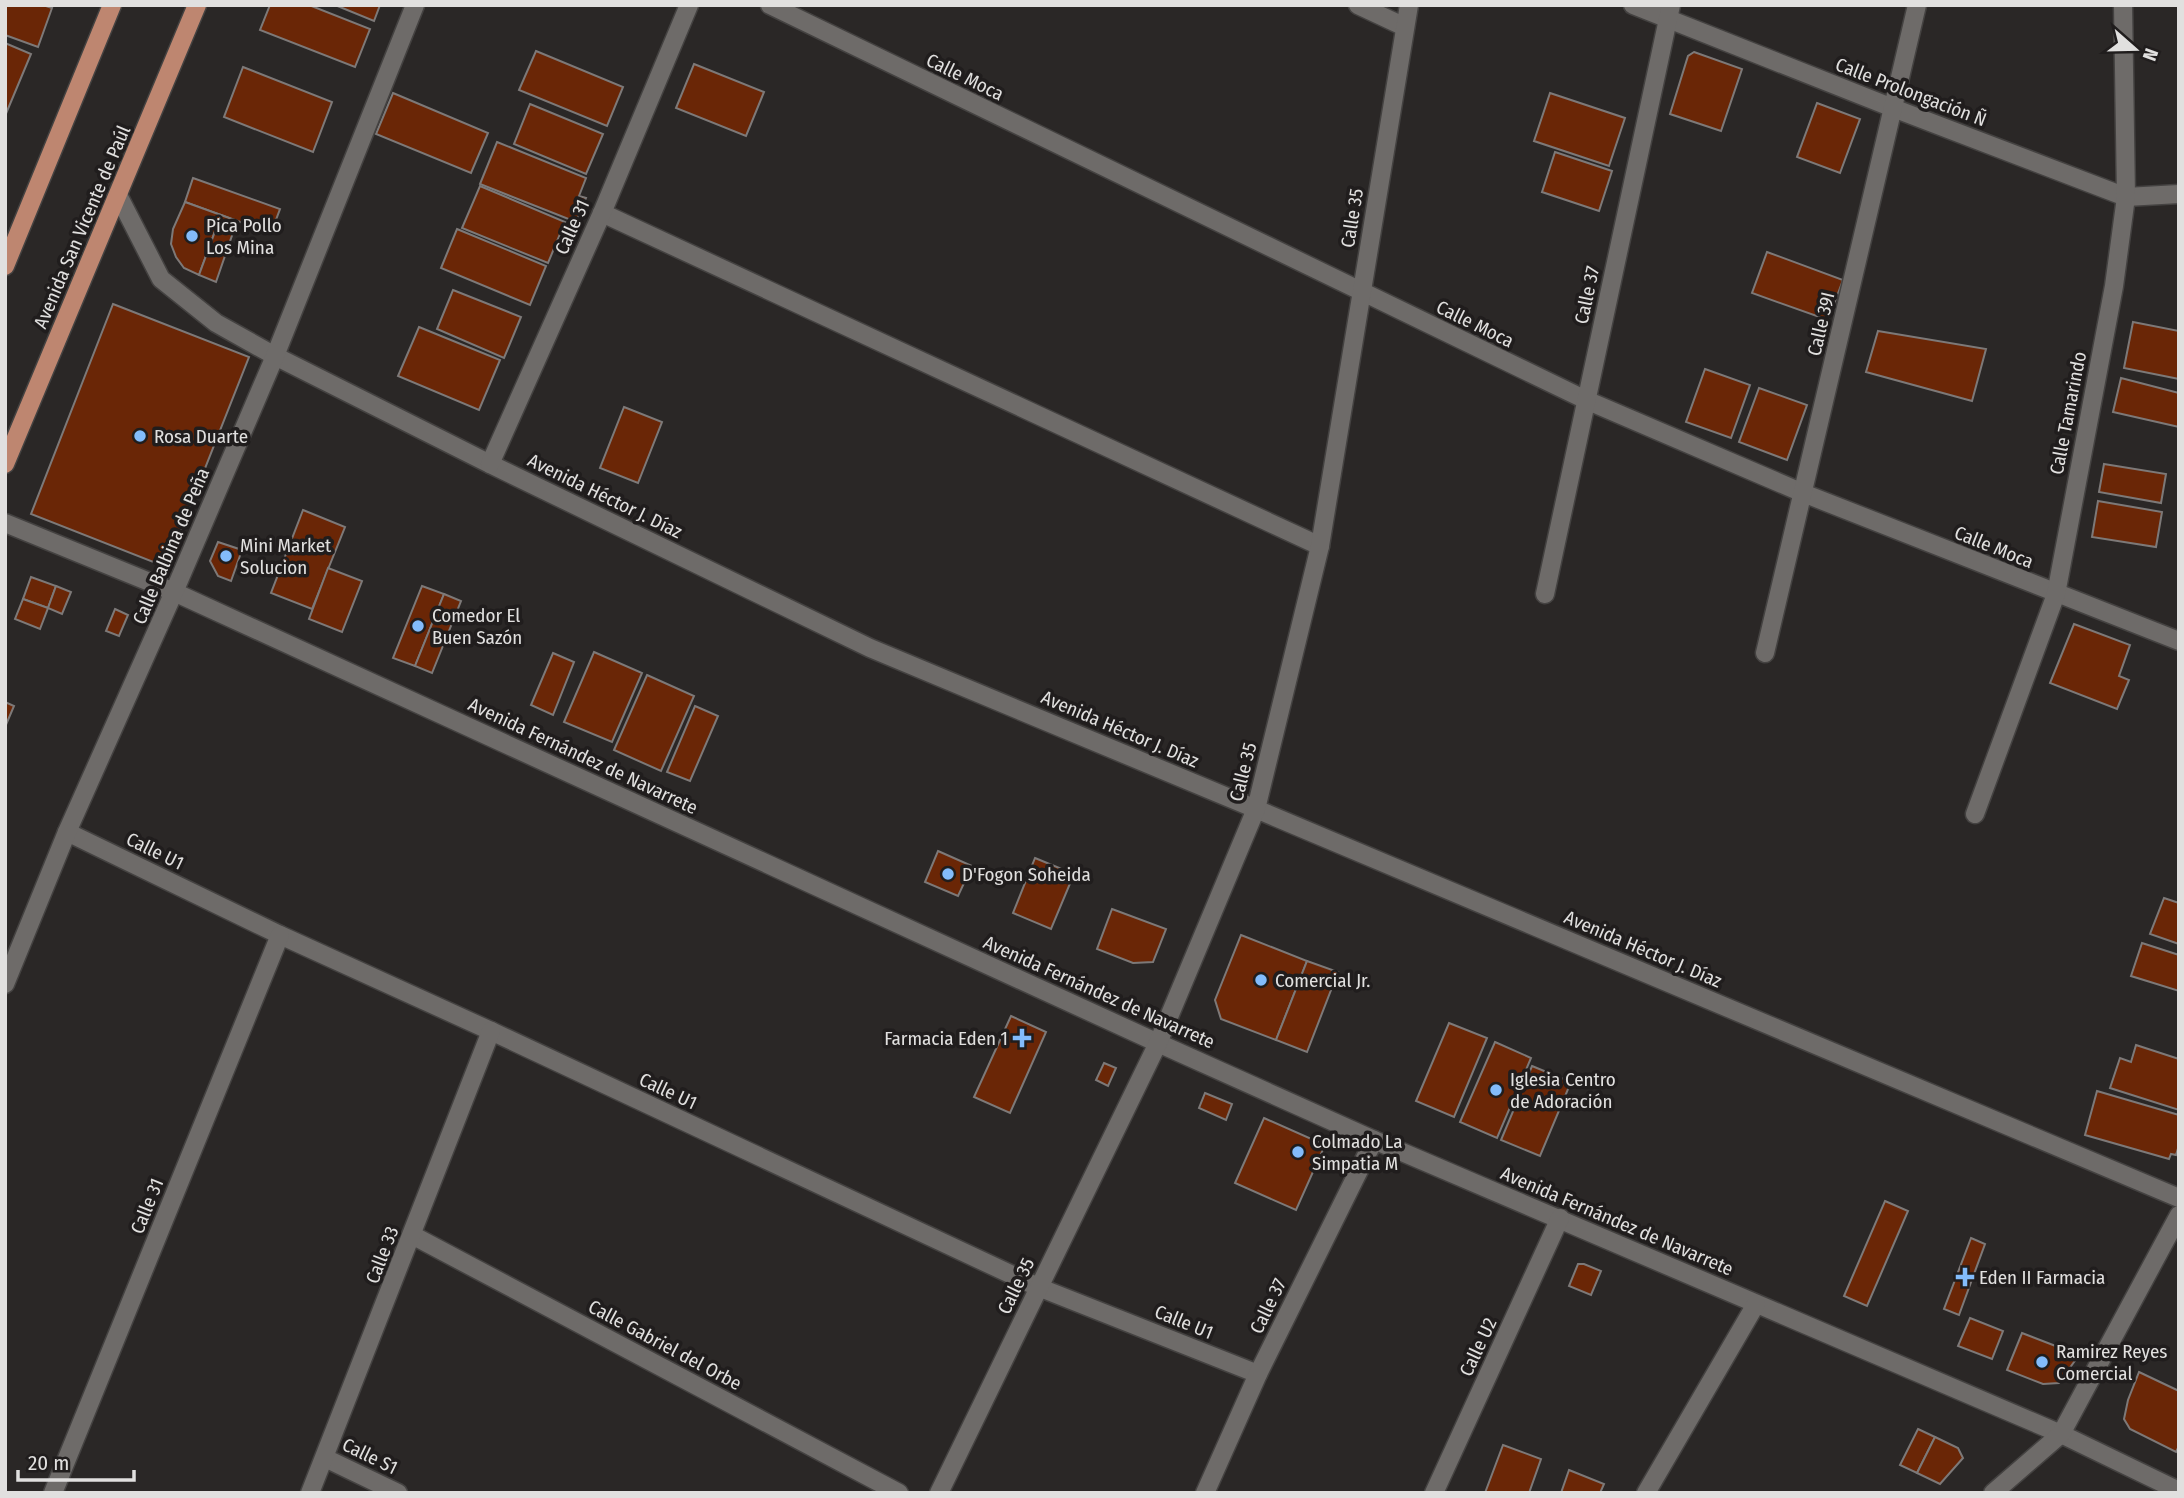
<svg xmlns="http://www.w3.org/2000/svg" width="2184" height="1498" font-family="'Fira Sans Condensed',sans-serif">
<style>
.building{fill:#6a2606;stroke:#7d7978;stroke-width:2}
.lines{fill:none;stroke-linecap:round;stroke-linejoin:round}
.minor-casing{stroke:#444241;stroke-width:21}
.major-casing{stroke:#444241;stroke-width:21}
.minor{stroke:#6e6b69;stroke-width:18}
.major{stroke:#be8670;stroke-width:18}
.poi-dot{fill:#83bcfb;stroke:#201d1d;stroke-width:2.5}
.labels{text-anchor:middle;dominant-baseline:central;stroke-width:7;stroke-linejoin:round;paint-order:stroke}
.street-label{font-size:19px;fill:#e1e0df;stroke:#201d1d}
.poi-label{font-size:19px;fill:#e1e0df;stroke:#201d1d;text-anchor:start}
</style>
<rect width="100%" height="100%" fill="#2a2726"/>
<g class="building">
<path d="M5,5H43L52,8L38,47L5,35Z"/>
<path d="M270,5H309L370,29L355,67L260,30Z"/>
<path d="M335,5H380L374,21Z"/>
<path d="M5,43L31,54L5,116Z"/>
<path d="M536,51L623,87L607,126L519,90Z"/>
<path d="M1694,52L1742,69L1721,131L1670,114L1688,56Z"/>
<path d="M694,64L764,92L746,136L676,108Z"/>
<path d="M243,67L332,102L313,152L224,117Z"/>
<path d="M393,93L488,133L471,173L376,134Z"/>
<path d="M1550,93L1625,118L1609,166L1534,141Z"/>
<path d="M1817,103L1860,119L1840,173L1797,157Z"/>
<path d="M530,104L603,134L586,174L514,144Z"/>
<path d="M497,142L586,178L579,196L586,198L576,222L480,184Z"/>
<path d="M1555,152L1612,171L1599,211L1542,192Z"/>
<path d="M193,178L280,209L271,233L185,202Z"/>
<path d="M480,186L565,222L548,263L462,228Z"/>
<path d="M185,202L221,215L199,275L184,268L176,257L171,244L173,229Z"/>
<path d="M221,215L237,221L216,282L199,275Z"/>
<path d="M457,229L546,266L530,305L441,268Z"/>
<path d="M1767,252L1843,280L1828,320L1752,293Z"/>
<path d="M453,290L521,317L504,358L437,329Z"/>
<path d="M113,304L249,357L166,567L31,514Z"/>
<path d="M2133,322L2179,331V379L2124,368Z"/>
<path d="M419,327L500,360L479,410L398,376Z"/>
<path d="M1878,331L1986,349L1972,401L1866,372Z"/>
<path d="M1705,369L1750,385L1731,438L1686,422Z"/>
<path d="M2121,378L2179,393V427L2113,412Z"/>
<path d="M1759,388L1807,405L1787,460L1739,442Z"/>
<path d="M624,407L662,422L638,483L600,468Z"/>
<path d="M2104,464L2166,474L2161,503L2099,492Z"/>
<path d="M2098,501L2162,512L2156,547L2092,537Z"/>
<path d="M303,510L345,527L312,609L271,593Z"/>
<path d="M218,542L242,550L231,581L218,576L210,561Z"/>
<path d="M328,568L362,581L342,632L309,619Z"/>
<path d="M31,577L56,586L48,608L23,599Z"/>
<path d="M56,586L71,592L62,614L48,608Z"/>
<path d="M422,586L444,594L415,666L393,658Z"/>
<path d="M444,594L461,601L432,673L415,666Z"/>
<path d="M23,599L48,608L40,629L15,619Z"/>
<path d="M115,609L128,615L119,636L106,631Z"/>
<path d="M2074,624L2130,645L2119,676L2129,680L2117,709L2050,683Z"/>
<path d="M594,652L642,673L612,742L564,722Z"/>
<path d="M553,653L574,662L553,715L531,705Z"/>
<path d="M647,675L694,696L661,771L614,750Z"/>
<path d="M5,702L14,706L5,727Z"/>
<path d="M695,706L718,716L690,781L667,772Z"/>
<path d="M938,851L972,866L958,896L925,882Z"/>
<path d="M1035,858L1074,874L1051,929L1013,913Z"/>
<path d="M2164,898L2179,903V944L2150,934Z"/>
<path d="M1112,909L1166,929L1153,962L1133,963L1097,949Z"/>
<path d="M1241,935L1307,961L1276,1040L1221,1019L1215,1000Z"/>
<path d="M2142,943L2179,955V991L2131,976Z"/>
<path d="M1307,961L1338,972L1307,1052L1276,1040Z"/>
<path d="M1011,1016L1046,1032L1010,1113L974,1097Z"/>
<path d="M1449,1023L1487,1038L1454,1117L1416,1101Z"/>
<path d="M1495,1042L1531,1058L1497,1138L1460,1122Z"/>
<path d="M2136,1045L2179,1059V1110L2110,1088L2120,1058L2131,1062Z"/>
<path d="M1104,1063L1116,1068L1108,1086L1096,1080Z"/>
<path d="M1532,1066L1571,1082L1540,1156L1501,1140Z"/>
<path d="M2097,1091L2179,1115V1145L2176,1155L2171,1154L2169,1159L2085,1135Z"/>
<path d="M1205,1093L1232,1104L1226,1120L1199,1108Z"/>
<path d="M1264,1118L1325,1145L1296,1210L1235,1183Z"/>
<path d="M1885,1201L1908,1211L1867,1306L1844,1296Z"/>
<path d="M1971,1238L1985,1244L1959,1315L1944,1309Z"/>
<path d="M1578,1264H1584L1601,1271L1591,1295L1569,1286Z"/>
<path d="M1970,1318L2003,1331L1992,1359L1958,1346Z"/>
<path d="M2022,1333L2079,1355L2059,1383L2043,1384L2007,1370Z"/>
<path d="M2139,1372L2179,1391V1446L2176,1452L2130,1429L2124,1419L2128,1400Z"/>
<path d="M1918,1429L1935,1437L1917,1473L1900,1465Z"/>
<path d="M1935,1437L1958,1448L1963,1458L1940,1484L1917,1473Z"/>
<path d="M1503,1445L1541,1459L1529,1493H1485Z"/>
<path d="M1569,1470L1604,1484L1600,1493H1561Z"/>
</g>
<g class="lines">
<g class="minor-casing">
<g id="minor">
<path d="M770,5L1586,400L1803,493L2179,641"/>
<path d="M1358,5L1405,27"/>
<path d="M1633,5L1893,108L2126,197L2179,194"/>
<path d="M118,195L161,279L216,323L275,356L490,464L870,648L1256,809L2179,1198"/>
<path d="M602,213L1320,546"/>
<path d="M490,464L602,213L689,5"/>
<path d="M5,523L174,592L1158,1043L1374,1140L2061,1434L2179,1491"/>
<path d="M1545,594L1671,5"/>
<path d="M1765,653L1917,5"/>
<path d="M1975,814L2056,594L2114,286L2126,197L2123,5"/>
<path d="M67,832L280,935L491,1031L1038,1287L1258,1374"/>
<path d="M5,984L67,832L174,592L275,356L415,5"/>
<path d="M412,1235L899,1493"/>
<path d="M325,1458L398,1493"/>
<path d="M53,1493L280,935"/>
<path d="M310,1493L491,1031"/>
<path d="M939,1493L1158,1043L1256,809L1320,546L1409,5"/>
<path d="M1205,1493L1258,1374L1374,1140"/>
<path d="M1434,1493L1560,1218"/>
<path d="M1646,1493L1756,1304"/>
<path d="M1993,1493L2061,1434L2179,1215"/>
</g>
</g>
<g class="major-casing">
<g id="major">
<path d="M5,266L112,5"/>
<path d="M5,464L197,5"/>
</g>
</g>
<use href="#minor" class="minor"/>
<use href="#major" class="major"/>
</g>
<g class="poi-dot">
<circle cx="192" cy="236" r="7"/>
<circle cx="140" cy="436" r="7"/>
<circle cx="226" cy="556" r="7"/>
<circle cx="418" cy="626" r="7"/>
<circle cx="948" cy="874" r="7"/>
<circle cx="1261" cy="980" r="7"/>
<path d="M1018.5 1027.5h7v7h7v7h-7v7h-7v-7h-7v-7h7z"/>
<circle cx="1496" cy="1090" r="7"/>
<circle cx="1298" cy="1152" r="7"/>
<path d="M1961.5 1266.5h7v7h7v7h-7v7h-7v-7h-7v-7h7z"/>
<circle cx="2042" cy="1362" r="7"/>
</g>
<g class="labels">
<g class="street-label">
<text transform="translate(965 77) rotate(26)">Calle Moca</text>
<text transform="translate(1911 92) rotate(21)">Calle Prolongación Ñ</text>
<text transform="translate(1352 218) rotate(-81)">Calle 35</text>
<text transform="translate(82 227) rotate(-67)">Avenida San Vicente de Paúl</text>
<text transform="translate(572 227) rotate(-66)">Calle 31</text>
<text transform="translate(1587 295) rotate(-78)">Calle 37</text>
<text transform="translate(1475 324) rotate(26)">Calle Moca</text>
<text transform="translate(1821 324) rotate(-77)">Calle 39I</text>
<text transform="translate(2068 413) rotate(-79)">Calle Tamarindo</text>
<text transform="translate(605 496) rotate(26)">Avenida Héctor J. Díaz</text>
<text transform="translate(171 546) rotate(-67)">Calle Balbina de Peña</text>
<text transform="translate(1994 547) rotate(22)">Calle Moca</text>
<text transform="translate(1120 729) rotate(23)">Avenida Héctor J. Díaz</text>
<text transform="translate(583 756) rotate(25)">Avenida Fernández de Navarrete</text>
<text transform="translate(1243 772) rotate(-76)">Calle 35</text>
<text transform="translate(155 851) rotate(26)">Calle U1</text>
<text transform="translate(1643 949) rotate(23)">Avenida Héctor J. Díaz</text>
<text transform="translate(1099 992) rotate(24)">Avenida Fernández de Navarrete</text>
<text transform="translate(668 1091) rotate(25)">Calle U1</text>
<text transform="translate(147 1206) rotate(-68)">Calle 31</text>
<text transform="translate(1617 1221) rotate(23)">Avenida Fernández de Navarrete</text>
<text transform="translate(382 1255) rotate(-69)">Calle 33</text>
<text transform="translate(1016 1286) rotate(-64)">Calle 35</text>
<text transform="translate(1268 1306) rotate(-64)">Calle 37</text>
<text transform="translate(1184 1322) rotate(22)">Calle U1</text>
<text transform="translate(665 1345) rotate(28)">Calle Gabriel del Orbe</text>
<text transform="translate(1478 1347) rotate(-65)">Calle U2</text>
<text transform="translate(370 1456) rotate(26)">Calle S1</text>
</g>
<g class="poi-label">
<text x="206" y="225">Pica Pollo<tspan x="206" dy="22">Los Mina</tspan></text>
<text x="154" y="436">Rosa Duarte</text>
<text x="240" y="545">Mini Market<tspan x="240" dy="22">Solucion</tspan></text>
<text x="432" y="615">Comedor El<tspan x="432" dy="22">Buen Sazón</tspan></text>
<text x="962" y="874">D'Fogon Soheida</text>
<text x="1275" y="980">Comercial Jr.</text>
<text x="1008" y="1038" text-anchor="end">Farmacia Eden 1</text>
<text x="1510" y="1079">Iglesia Centro<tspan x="1510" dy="22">de Adoración</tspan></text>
<text x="1312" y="1141">Colmado La<tspan x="1312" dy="22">Simpatia M</tspan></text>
<text x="1979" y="1277">Eden II Farmacia</text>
<text x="2056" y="1351">Ramirez Reyes<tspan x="2056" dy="22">Comercial</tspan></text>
</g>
</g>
<rect width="2184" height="1498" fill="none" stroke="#e1e0df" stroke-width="14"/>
<g transform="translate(2135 49) rotate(110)" stroke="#201d1d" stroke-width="5" paint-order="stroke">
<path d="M0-5L12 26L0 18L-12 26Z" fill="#e1e0df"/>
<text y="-10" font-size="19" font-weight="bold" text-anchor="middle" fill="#e1e0df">N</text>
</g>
<path d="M18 1470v10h116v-10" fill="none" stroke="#e1e0df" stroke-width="3.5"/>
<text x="28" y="1470" font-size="21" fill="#e1e0df" stroke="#201d1d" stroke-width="5" paint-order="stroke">20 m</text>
</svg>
